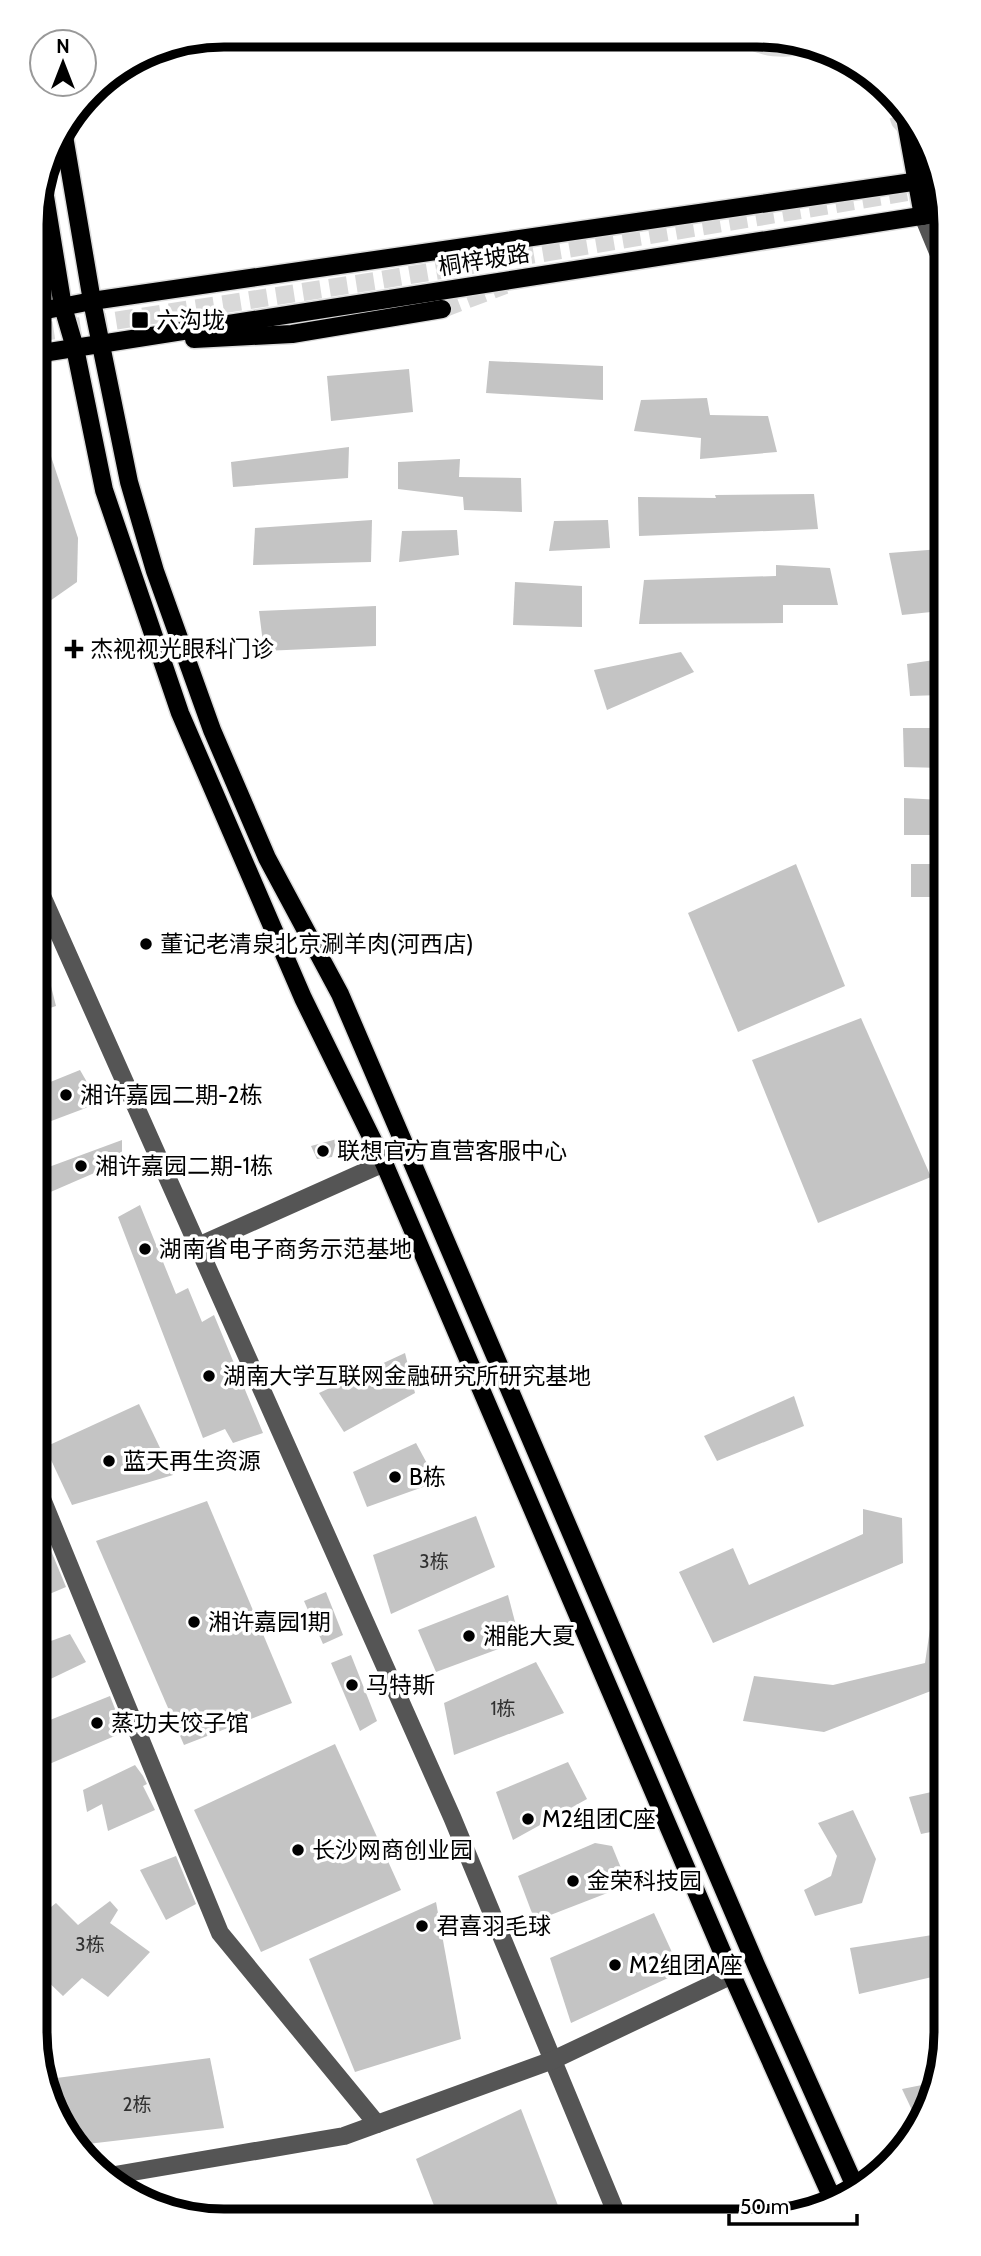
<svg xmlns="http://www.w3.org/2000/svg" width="981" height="2256" font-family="Cabin,'Noto Sans SC',sans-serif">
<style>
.green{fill:#dcdcdc}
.building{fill:#c4c4c4}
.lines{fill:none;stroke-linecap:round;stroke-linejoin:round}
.major-tunnel{stroke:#d9d9d9;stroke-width:18;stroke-dasharray:18 9;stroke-linecap:butt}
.major-casing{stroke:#dbdbdb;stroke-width:21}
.minor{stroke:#555;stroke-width:18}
.major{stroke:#000;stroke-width:18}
.poi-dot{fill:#000;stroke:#fff;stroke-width:2.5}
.labels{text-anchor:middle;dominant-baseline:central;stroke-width:7;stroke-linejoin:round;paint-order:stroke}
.number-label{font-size:19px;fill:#313131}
.street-label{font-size:23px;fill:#000;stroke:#fff}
.poi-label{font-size:23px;fill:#000;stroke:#fff;text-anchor:start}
.rim{fill:none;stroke:#000;stroke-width:9}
</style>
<rect width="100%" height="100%" fill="#fff"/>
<path class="green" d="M733,38L793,39L819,52C790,59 756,61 733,38Z"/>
<g class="building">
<path d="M489,361L603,366V400L486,393Z"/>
<path d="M409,369L413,412L331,421L327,376Z"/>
<path d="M707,398L710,415L768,416L777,452L700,459L701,438L634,431L641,400Z"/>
<path d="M36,420H39L78,538L77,582L37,610Z"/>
<path d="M349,447L348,478L233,487L231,462Z"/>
<path d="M460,459L459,477L521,478L522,512L464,510L463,497L398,489V462Z"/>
<path d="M814,494L818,529L639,536L638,497L716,498L715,495Z"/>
<path d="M372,520L371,562L253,565L255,528Z"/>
<path d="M608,520L610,548L549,551L554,521Z"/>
<path d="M457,530L459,555L399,562L402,531Z"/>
<path d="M941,549V611L902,615L889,553Z"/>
<path d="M776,565L830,568L838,605H783V623L639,624L644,580L776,576Z"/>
<path d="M515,582L582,586V627L513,625Z"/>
<path d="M376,606V646L264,651L259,611Z"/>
<path d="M681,652L694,672L607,710L594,670Z"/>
<path d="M941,659V695L910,696L907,664Z"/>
<path d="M903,728H941L942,768L904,767Z"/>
<path d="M904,798L942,800V835H904Z"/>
<path d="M796,864L845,986L738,1032L688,913Z"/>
<rect x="911" y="864" width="31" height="33"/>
<path d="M43,954L56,1006L38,1012V955Z"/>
<path d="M861,1018L931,1177L818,1223L752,1060Z"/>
<path d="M80,1070L99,1103L38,1126V1087Z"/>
<path d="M337,1139L332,1157L317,1159L311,1146Z"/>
<path d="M122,1140V1161L39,1197L38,1171Z"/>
<path d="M140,1205L176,1294L188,1288L202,1322L214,1315L263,1433L233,1443L225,1429L203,1438L118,1217Z"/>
<path d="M405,1353L415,1393L344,1432L319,1393Z"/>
<path d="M794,1396L804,1426L717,1461L704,1436Z"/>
<path d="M139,1404L173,1475L72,1505L45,1447Z"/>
<path d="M416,1443L437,1482L367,1507L353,1472Z"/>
<path d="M207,1501L292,1703L184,1745L96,1541Z"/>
<path d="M863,1509L902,1518L903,1563L713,1643L679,1572L733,1548L749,1585L863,1534Z"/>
<path d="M476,1516L495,1567L391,1614L373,1555Z"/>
<path d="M40,1524L66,1587L40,1598Z"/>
<path d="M936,1588L944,1589V1686L824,1732L743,1721L754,1676L833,1685L925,1663Z"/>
<path d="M326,1592L343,1635L323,1644L304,1601Z"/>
<path d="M508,1595L520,1641L436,1672L418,1630Z"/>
<path d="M70,1634L86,1662L40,1684V1645Z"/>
<path d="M351,1655L377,1721L360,1731L331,1663Z"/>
<path d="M536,1662L564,1713L454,1755L444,1703Z"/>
<path d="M110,1696L124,1732L40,1768V1724Z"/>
<path d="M335,1744L401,1890L261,1952L194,1810Z"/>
<path d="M568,1762L587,1799L513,1840L496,1792Z"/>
<path d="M135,1765L143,1776L147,1784L143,1786L155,1810L108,1831L102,1804L87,1812L83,1790Z"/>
<path d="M945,1789V1829L921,1834L909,1797Z"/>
<path d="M853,1810L876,1859L862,1903L815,1916L804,1890L831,1876L837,1856L818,1823Z"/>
<path d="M595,1843L612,1846L628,1885L535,1921L518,1876Z"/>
<path d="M176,1856L196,1904L166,1920L140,1870Z"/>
<path d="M110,1901L118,1910L110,1923L150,1952L108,1997L82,1978L63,1996L41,1975V1936L48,1932L41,1915L56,1903L78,1925Z"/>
<path d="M436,1902L461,2039L355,2072L309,1959Z"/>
<path d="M654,1913L681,1972L571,2023L550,1958Z"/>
<path d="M945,1933V1974L859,1994L850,1948Z"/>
<path d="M210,2058L224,2128L79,2145L41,2080Z"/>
<path d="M937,2082L931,2104L919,2125L902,2089Z"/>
<path d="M521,2109L562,2216H438L416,2159Z"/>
</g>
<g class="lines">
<g class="major-tunnel">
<path d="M889,90L900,121L920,142"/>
<path d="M442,309L505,285"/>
<path d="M36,333L381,280L926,189"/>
</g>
<g class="major-casing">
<g id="major">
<path d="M905,117L923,216"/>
<path d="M63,130L92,301L129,482L155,571L212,730L267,858L340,994L756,1965L854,2184"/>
<path d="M43,184L63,307L75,348L104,490L180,713L303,998L384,1163L732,1975L832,2198"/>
<path d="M36,312L92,301L940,178"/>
<path d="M194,339L292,334L442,309"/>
<path d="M36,354L940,213"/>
</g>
</g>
<g class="minor">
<path d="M923,216L940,257"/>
<path d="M38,887L452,1817L617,2215"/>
<path d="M196,1247L384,1163"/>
<path d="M40,1494L220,1933L377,2124"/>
<path d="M109,2176L344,2136L553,2060L732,1975"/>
</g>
<use href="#major" class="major"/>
</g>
<g class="poi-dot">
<rect x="131" y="311" width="18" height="18" rx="3.5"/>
<path d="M70.5 638.5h7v7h7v7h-7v7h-7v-7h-7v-7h7z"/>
<circle cx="146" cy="944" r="7"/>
<circle cx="66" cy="1095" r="7"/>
<circle cx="323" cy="1151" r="7"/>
<circle cx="81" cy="1166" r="7"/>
<circle cx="145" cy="1249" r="7"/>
<circle cx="209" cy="1376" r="7"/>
<circle cx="109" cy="1461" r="7"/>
<circle cx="395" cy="1477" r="7"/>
<circle cx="194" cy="1622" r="7"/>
<circle cx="469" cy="1636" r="7"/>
<circle cx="352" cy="1685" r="7"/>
<circle cx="97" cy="1723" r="7"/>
<circle cx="528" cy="1819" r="7"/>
<circle cx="298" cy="1850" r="7"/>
<circle cx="573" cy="1881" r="7"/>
<circle cx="422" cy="1926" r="7"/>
<circle cx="615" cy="1965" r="7"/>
</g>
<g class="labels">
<g class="number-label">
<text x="434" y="1561">3栋</text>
<text x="503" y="1708">1栋</text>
<text x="90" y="1944">3栋</text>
<text x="137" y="2104">2栋</text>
</g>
<g class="street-label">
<text transform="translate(484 260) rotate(-9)">桐梓坡路</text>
</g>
<g class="poi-label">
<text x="156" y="320">六沟垅</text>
<text x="90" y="649">杰视视光眼科门诊</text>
<text x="160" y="944">董记老清泉北京涮羊肉(河西店)</text>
<text x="80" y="1095">湘许嘉园二期-2栋</text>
<text x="337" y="1151">联想官方直营客服中心</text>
<text x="95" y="1166">湘许嘉园二期-1栋</text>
<text x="159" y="1249">湖南省电子商务示范基地</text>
<text x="223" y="1376">湖南大学互联网金融研究所研究基地</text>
<text x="123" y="1461">蓝天再生资源</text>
<text x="409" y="1477">B栋</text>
<text x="208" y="1622">湘许嘉园1期</text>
<text x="483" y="1636">湘能大夏</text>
<text x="366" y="1685">马特斯</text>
<text x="111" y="1723">蒸功夫饺子馆</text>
<text x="542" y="1819">M2组团C座</text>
<text x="312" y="1850">长沙网商创业园</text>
<text x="587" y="1881">金荣科技园</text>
<text x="436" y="1926">君喜羽毛球</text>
<text x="629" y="1965">M2组团A座</text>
</g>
</g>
<path d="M0 0H981V2256H0ZM224 47H757A177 177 0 0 1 934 224V2032A177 177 0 0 1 757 2209H224A177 177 0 0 1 47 2032V224A177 177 0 0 1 224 47Z" fill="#fff" fill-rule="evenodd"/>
<path class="rim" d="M224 47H757A177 177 0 0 1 934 224V2032A177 177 0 0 1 757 2209H224A177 177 0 0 1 47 2032V224A177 177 0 0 1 224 47Z"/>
<g transform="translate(63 63)"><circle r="33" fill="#ffffff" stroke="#999999" stroke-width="2"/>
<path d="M0-5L12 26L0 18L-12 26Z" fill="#000000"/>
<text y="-10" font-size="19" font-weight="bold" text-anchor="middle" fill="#000000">N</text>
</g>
<path d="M729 2214v10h128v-10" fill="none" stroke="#000000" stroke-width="3.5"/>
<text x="740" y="2214" font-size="21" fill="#000000" stroke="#ffffff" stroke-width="5" paint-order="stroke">50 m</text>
</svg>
